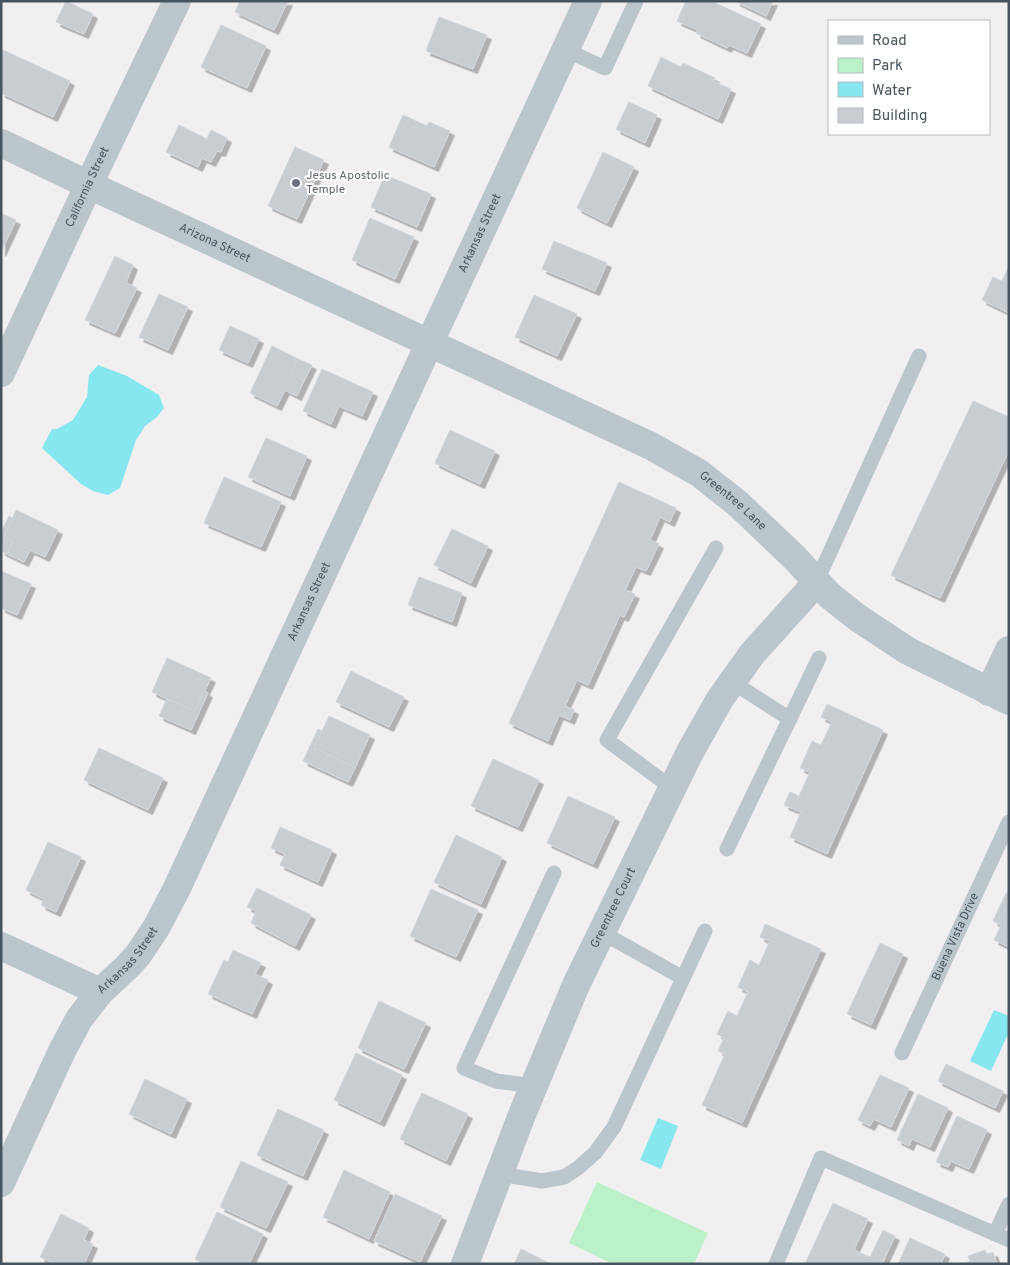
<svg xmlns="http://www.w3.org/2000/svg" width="1010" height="1265" font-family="Overpass,sans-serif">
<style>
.green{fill:#bbf1c9}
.water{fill:#86e7f0}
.building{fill:#c8cdd2;stroke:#d2d6db;filter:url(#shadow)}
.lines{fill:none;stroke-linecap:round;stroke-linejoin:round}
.service{stroke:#bac5cc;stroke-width:15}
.minor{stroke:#bac5cc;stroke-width:28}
.tertiary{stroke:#bac5cc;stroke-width:28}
.worship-dot{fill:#6b7280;stroke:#fff;stroke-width:2}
.labels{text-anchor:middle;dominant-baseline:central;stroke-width:4;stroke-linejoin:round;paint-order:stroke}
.worship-label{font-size:12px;fill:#5b616d;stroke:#fff;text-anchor:start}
.street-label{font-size:12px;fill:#46555d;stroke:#fff}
</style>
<defs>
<filter id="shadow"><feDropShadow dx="4.5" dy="4.5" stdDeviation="0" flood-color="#0004"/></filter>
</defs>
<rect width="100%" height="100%" fill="#f1efef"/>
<path class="green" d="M597,1182L708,1233L694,1264H613L569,1243Z"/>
<g class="water">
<path d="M98,365L127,376L159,395L164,408L157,417L145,426L136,440L120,488L108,495L93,491L81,484L42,448L52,429H57L73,420L87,397L89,375Z"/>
<path d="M994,1010L1009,1016V1032L991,1071L970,1061Z"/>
<path d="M658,1118L678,1126L661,1169L640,1160Z"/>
</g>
<g class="building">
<path d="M66,1L93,14L84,34L56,22Z"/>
<path d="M240,1H288L274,30L235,12Z"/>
<path d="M686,1H711L761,24L747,53L729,45L727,48L696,33L698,30L677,21Z"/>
<path d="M735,1H773L766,16Z"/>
<path d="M439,17L487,35L473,69L426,51Z"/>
<path d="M221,25L266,46L247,88L201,67Z"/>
<path d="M1,49L70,81L53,117L1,93Z"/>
<path d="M661,57L681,67L683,63L715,78L713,81L731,89L718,119L648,86Z"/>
<path d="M629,102L657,115L645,143L616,129Z"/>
<path d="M403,115L427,126L429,122L450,131L434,167L389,147Z"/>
<path d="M179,125L207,139L211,130L227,138L221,152L217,151L211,162L202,158L198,167L166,152Z"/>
<path d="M295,147L324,160L297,219L268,206Z"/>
<path d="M603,152L634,167L607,223L577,208Z"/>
<path d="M385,175L431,194L417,227L371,207Z"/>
<path d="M1,213L16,220L1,252Z"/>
<path d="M370,218L414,237L395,279L352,260Z"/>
<path d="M554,241L607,263L595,291L542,269Z"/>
<path d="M115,256L133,265L126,283L137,288L115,333L85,320Z"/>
<path d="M1009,266V313L982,300L993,277L1002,281Z"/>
<path d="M159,294L188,307L168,350L139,337Z"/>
<path d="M534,295L577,314L557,356L515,337Z"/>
<path d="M230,326L259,339L248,363L219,350Z"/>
<path d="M272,346L298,359L291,374L304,381L297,396L285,390L277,406L250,393Z"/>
<path d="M298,359L312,365L304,381L291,374Z"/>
<path d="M322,369L373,392L362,416L339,406L331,424L303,411Z"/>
<path d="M973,401L1009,417V450L940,598L891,575Z"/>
<path d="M450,430L495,451L480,484L435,463Z"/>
<path d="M266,438L307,456L290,496L248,477Z"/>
<path d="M224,477L281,502L261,547L204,523Z"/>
<path d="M619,482L676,508L670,522L660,517L650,540L659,544L646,571L636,567L625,590L635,594L624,617L620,615L588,685L577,680L565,706L574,710L570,720L559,715L548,741L509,723Z"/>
<path d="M16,510L58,530L45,557L30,550L24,562L7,554L13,542L4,537Z"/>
<path d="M9,516L13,518L4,537L13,542L7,554L1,551V532Z"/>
<path d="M452,529L488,546L471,583L434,565Z"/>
<path d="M1,571L31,584L17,615L1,608Z"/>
<path d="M419,577L462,593L452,622L408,605Z"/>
<path d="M167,658L211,678L195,711L152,692Z"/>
<path d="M351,671L404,697L389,727L336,702Z"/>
<path d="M204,691L208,693L191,730L159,716L167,699L195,711Z"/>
<path d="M827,704L883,730L827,854L790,837L801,812L784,805L790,792L799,796L810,772L800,768L812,741L821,745L832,722L821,717Z"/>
<path d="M329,716L370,735L355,768L314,748Z"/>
<path d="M318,729L322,731L314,748L355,768L348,782L303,761Z"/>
<path d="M99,748L163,778L148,810L84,780Z"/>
<path d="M493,759L539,780L518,827L471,806Z"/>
<path d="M568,796L615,817L593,864L547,843Z"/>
<path d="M280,827L332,850L318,882L280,865L285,854L271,848Z"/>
<path d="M456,835L502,857L481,904L434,882Z"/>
<path d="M48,842L81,857L56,912L41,905L44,899L26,890Z"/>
<path d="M257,888L311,915L295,946L251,923L256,911L247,907Z"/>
<path d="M431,889L478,910L456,957L410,936Z"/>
<path d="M1006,893L1009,894V947L994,940L1001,925L993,921Z"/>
<path d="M765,924L821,949L742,1123L702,1105L725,1054L718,1051L724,1038L717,1034L728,1011L737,1016L748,992L738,987L750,960L759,965L770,941L760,937Z"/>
<path d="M880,943L903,954L871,1025L847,1014Z"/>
<path d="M233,950L261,963L255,974L268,980L252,1014L208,994L224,960L228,962Z"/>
<path d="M379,1001L426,1023L404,1069L358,1048Z"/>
<path d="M356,1053L402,1075L380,1122L334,1100Z"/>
<path d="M946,1064L1003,1091L995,1108L938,1081Z"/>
<path d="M880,1075L909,1088L891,1127L874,1119L870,1126L858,1120Z"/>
<path d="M145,1079L187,1099L171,1134L129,1114Z"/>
<path d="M422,1093L468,1114L446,1161L400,1139Z"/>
<path d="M918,1094L948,1108L930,1147L912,1139L909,1146L897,1140Z"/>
<path d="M278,1109L324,1130L303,1176L257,1155Z"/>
<path d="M957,1116L987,1130L969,1169L951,1161L948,1167L936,1162Z"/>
<path d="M241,1161L288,1182L266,1228L220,1207Z"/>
<path d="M344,1170L390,1192L369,1239L323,1217Z"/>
<path d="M395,1194L442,1216L420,1262L374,1241Z"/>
<path d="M833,1203L868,1219L854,1250L870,1257L883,1230L895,1236L882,1264H805Z"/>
<path d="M217,1212L263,1234L249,1264H205L195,1259Z"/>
<path d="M61,1214L89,1228L84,1240L93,1244L84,1264H55L40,1257Z"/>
<path d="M910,1238L945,1254L941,1264H898Z"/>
<path d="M521,1249L551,1264H514Z"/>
<path d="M985,1250L987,1254L993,1252L997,1264H963L970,1261L968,1256Z"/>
</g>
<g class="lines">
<g class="service">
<path d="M566,50L605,68L636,1"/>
<path d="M816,583L919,356"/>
<path d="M732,682L790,719"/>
<path d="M672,788L607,740L716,548"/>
<path d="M727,849L819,658"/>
<path d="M601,932L683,978"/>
<path id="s1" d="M902,1053L1009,822"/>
<path d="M533,1086L496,1081L464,1068L554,873"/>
<path d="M499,1174L542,1181L564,1177L578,1168L595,1153L614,1127L705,931"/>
<path d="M995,1234L1009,1204"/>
<path d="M776,1264L821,1158L1009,1240"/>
</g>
<g class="minor">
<path id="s2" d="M1,143L89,185L651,446L699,473L737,503L794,557L830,596L858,618L908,651L1009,701"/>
<path d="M989,692L1009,650"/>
<path d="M1,946L100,992"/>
<path id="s3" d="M1,1183L62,1051L79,1019L100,992L127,967L138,955L156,928L177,888L588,1"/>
<path id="s4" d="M465,1264L523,1112L576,985L690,752L720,699L752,654L816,583"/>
</g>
<path class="tertiary" id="s5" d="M1,373L99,163L177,1"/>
</g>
<circle class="worship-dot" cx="296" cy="183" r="5"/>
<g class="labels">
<g class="worship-label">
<text x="306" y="176">Jesus Apostolic<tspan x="306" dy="14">Temple</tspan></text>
</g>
<g class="street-label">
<text stroke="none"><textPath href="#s5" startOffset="205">California Street</textPath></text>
<text stroke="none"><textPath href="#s3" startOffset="1068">Arkansas Street</textPath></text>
<text stroke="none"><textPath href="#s2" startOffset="236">Arizona Street</textPath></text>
<text stroke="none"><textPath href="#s2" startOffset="816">Greentree Lane</textPath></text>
<text stroke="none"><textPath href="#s3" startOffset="662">Arkansas Street</textPath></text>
<text stroke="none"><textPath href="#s4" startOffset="386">Greentree Court</textPath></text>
<text stroke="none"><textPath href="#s1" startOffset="128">Buena Vista Drive</textPath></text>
<text stroke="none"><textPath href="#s3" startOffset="258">Arkansas Street</textPath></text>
</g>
</g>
<rect width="1010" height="1265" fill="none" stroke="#46555d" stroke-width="5"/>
<rect x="828" y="20" width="162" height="115" fill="#ffffff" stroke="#b5bbbe"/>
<rect x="838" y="36" width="25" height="8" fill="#bac5cc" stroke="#b5bbbe"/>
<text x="872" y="45" font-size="15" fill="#46555d">Road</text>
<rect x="838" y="58" width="25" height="15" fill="#bbf1c9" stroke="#b5bbbe"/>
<text x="872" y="70" font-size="15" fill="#46555d">Park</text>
<rect x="838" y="82" width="25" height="15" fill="#86e7f0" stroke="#b5bbbe"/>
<text x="872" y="95" font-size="15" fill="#46555d">Water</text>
<rect x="838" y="108" width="25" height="15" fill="#c8cdd2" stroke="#b5bbbe"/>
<text x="872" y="120" font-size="15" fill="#46555d">Building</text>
</svg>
